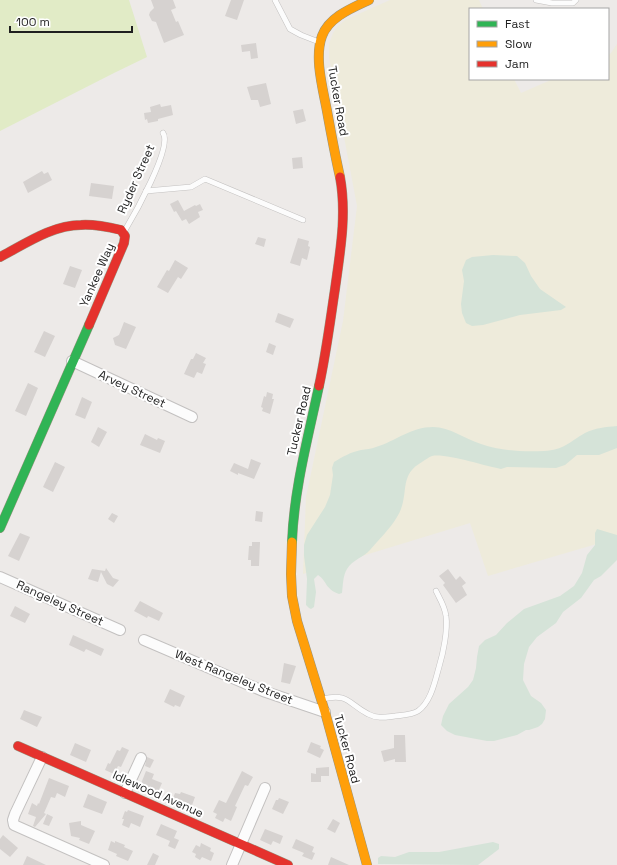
<svg xmlns="http://www.w3.org/2000/svg" width="617" height="865" font-family="'Space Grotesk',sans-serif">
<style>
.farmland{fill:#eeebdb}
.grass{fill:#e1ebc6}
.wetland{fill:#d5e3d8}
.building{fill:#d6d2d0}
.lines{fill:none;stroke-linecap:round;stroke-linejoin:round}
.lane-casing{stroke:#c3c1c0;stroke-width:6}
.street-casing{stroke:#c3c1c0;stroke-width:12}
.fast-casing{stroke:#98947f;stroke-width:10}
.slow-casing{stroke:#98947f;stroke-width:10}
.jam-casing{stroke:#98947f;stroke-width:10}
.lane{stroke:#fcfcfc;stroke-width:5}
.street{stroke:#fcfcfc;stroke-width:10}
.fast{stroke:#30b455;stroke-width:9}
.slow{stroke:#ff9f0a;stroke-width:9}
.jam{stroke:#e5322d;stroke-width:9}
.labels{text-anchor:middle;dominant-baseline:central;stroke-width:4;stroke-linejoin:round;paint-order:stroke}
.street-label{font-size:12px;fill:#1f1f1f;stroke:#fff}
</style>
<rect width="100%" height="100%" fill="#edeae8"/>
<path class="farmland" d="M390,0H479L483,9H470V79H514L521,93L553,79H608V55L611,53L617,44V538L488,576L470,523L303,574L306,497L343,321L357,206L329,57V44L333,33L337,27L345,20Z"/>
<path class="grass" d="M0,0H129L147,57L114,73L0,131Z"/>
<g class="wetland">
<path d="M493,255L517,256L525,263L531,276L540,289L566,307L561,310L520,315L483,325L472,326L466,323L462,313L461,304L464,281L462,270L466,260L472,257Z"/>
<path d="M617,426V448L599,455H577L565,465L556,468L507,467L501,469C485,466 445,453 432,456C429,457 425,460 422,462C397,476 411,495 397,517C390,529 379,539 370,550C364,557 352,560 347,569C343,575 343,585 342,593L339,594C325,589 327,581 318,575L314,579L316,592L314,607L311,609L309,608L306,605L307,579L304,556V545L307,535L325,507L330,495L333,475L332,468L334,462C342,457 351,452 361,450C366,449 371,449 376,447C396,441 411,427 433,427C450,427 465,439 481,444C501,451 523,452 544,451C564,450 569,442 585,433C595,428 606,427 617,426Z"/>
<path d="M597,529L617,535V560L601,576L594,580L581,598L563,612L556,623L537,637L529,647L524,664L523,680L531,696L541,703L546,710L545,719L542,724L538,727L529,730H526L517,735L494,741H487L455,735L447,731L441,725L443,716L449,704L468,687L473,680L476,668L477,657L479,646L485,640L496,635L507,623L524,609L560,596L574,586L582,573L587,555L595,545V533Z"/>
<path d="M493,842L499,844V849L478,865L378,864V858L381,856L395,857L409,852H439Z"/>
</g>
<g class="building">
<path d="M151,0H173L176,8L171,10L176,22L178,21L184,35L164,43L156,22L152,21L149,15L150,12L154,8Z"/>
<path d="M231,0H244L237,20L225,16Z"/>
<path d="M256,43L258,58L251,59L250,51L242,52L241,45Z"/>
<path d="M266,83L271,104L260,107L258,100H251L247,87Z"/>
<path d="M160,104L161,107L171,105L173,115L158,119V121L148,123L147,119L145,120L144,113L151,112L150,107Z"/>
<path d="M303,109L306,121L296,124L293,111Z"/>
<path d="M302,157L303,168L293,169L292,158Z"/>
<path d="M42,171L44,174L48,172L52,180L28,193L23,182Z"/>
<path d="M91,183L114,186L112,199L89,196Z"/>
<path d="M178,200L184,211L195,205L196,206L200,204L203,210L198,212L200,217L189,224L186,219L182,221L176,211L174,212L170,204Z"/>
<path d="M258,237L266,239L264,247L255,244Z"/>
<path d="M298,238L309,241L308,246L310,247L307,260L302,258L300,266L290,263Z"/>
<path d="M175,260L188,268L181,279L178,277L168,293L157,287L167,270L169,271Z"/>
<path d="M70,266L82,270L75,288L63,284Z"/>
<path d="M278,313L294,319L290,328L275,322Z"/>
<path d="M124,322L136,327L126,349L115,345L113,338L119,335Z"/>
<path d="M44,331L55,336L45,357L34,352Z"/>
<path d="M269,343L276,346L273,355L266,352Z"/>
<path d="M196,353L206,358L203,363L206,364L202,374L197,372L194,378L184,374L191,359H193Z"/>
<path d="M28,383L38,388L26,416L15,411Z"/>
<path d="M267,392L273,394L272,399H274L270,414L262,411L263,408L261,407L264,396L266,397Z"/>
<path d="M82,397L92,402L85,419L75,415Z"/>
<path d="M98,427L107,432L99,447L91,442Z"/>
<path d="M145,434L157,440L158,438L165,441L160,453L140,445Z"/>
<path d="M251,459L261,463L254,479L238,473V475L230,471L234,463L248,469Z"/>
<path d="M55,462L65,467L53,492L43,487Z"/>
<path d="M256,511L263,512L262,522L255,521Z"/>
<path d="M112,513L118,516L114,523L108,519Z"/>
<path d="M20,533L30,537L19,561L8,556Z"/>
<path d="M252,542H260L259,566H251V560H248L249,546H252Z"/>
<path d="M106,568L113,578L119,580L113,587L107,584L101,572L98,582L88,579L92,569L105,571Z"/>
<path d="M448,569L456,580L460,576L466,583L462,586L467,595L456,603L443,585L445,583L439,576Z"/>
<path d="M140,601L163,613L159,621L148,616L147,618L134,611Z"/>
<path d="M15,606L30,614L25,623L10,616Z"/>
<path d="M73,635L104,649L101,656L86,649L84,652L69,645Z"/>
<path d="M284,663L296,666L290,684L281,682Z"/>
<path d="M170,689L185,696L180,707L175,705L174,707L164,702Z"/>
<path d="M24,710L42,717L37,727L20,719Z"/>
<path d="M394,735H405L406,762H395V759L384,762L381,751L394,748Z"/>
<path d="M311,742L321,746L320,748L324,750L320,758L307,752Z"/>
<path d="M75,743L91,750L86,762L70,755Z"/>
<path d="M122,747L129,750L121,767L118,766L114,774L105,770L108,763L110,764L117,750L120,751Z"/>
<path d="M147,757L154,760L150,768L145,766Z"/>
<path d="M329,767V776H321V782H311V773L316,774V768Z"/>
<path d="M146,771L154,774L152,779L162,783L157,794L140,786Z"/>
<path d="M242,771L253,777L248,786L245,785L235,806L237,807L231,821L225,818L223,822L215,818L217,814L213,812L219,800L226,803Z"/>
<path d="M49,778L69,786L65,797L57,793L55,798L51,797L44,813L46,814L35,827L33,826L36,817L28,814L32,803L37,806L38,803L39,804Z"/>
<path d="M181,792L195,797L191,808L172,801L175,793L180,794Z"/>
<path d="M88,794L107,802L102,814L83,807Z"/>
<path d="M279,798L289,802L283,814L272,809L276,800H278Z"/>
<path d="M128,810L144,816L140,827L131,823L129,828L122,825L124,819H122L125,811L127,812Z"/>
<path d="M47,814L53,817L49,826L43,824Z"/>
<path d="M333,819L340,823L335,833L327,829Z"/>
<path d="M81,821V825L95,831L89,844L79,840L80,838L71,836L69,823Z"/>
<path d="M161,824L177,831L174,838L179,840L175,849L168,846L170,841L156,835Z"/>
<path d="M265,829L283,836L280,844L273,841L271,845L260,840Z"/>
<path d="M3,835L18,848L10,857L0,849V839Z"/>
<path d="M296,839L314,847L312,852L315,853L312,860L302,856L304,853L292,848Z"/>
<path d="M111,841L115,843V841L125,845L124,847L133,851L128,861L116,856L117,854L108,850Z"/>
<path d="M201,843L211,848L210,851L214,853L211,861L202,857L200,860L195,857L196,854L192,852L196,845L200,847Z"/>
<path d="M153,853L159,856L155,865H147Z"/>
<path d="M27,856L46,865H23Z"/>
<path d="M331,857L349,865H328Z"/>
</g>
<g class="lines">
<g class="lane-casing">
<g id="lane">
<path d="M275,0L290,29L301,35L319,42"/>
<path d="M536,0L552,3H573L576,0"/>
<path d="M146,191L191,187L205,179L303,220"/>
<path d="M124,232C133,217 173,147 163,133"/>
<path d="M322,699C349,693 347,703 368,714C377,719 386,717 395,716C402,715 412,715 418,711C431,702 435,681 439,667C443,654 448,630 446,616C445,607 440,599 436,591"/>
</g>
</g>
<g class="street-casing">
<g id="street">
<path d="M72,361L192,417"/>
<path d="M0,577L120,630"/>
<path d="M144,640L263,691L325,712"/>
<path d="M42,757L15,814L13,820L14,825L104,865"/>
<path d="M125,793L141,758"/>
<path d="M232,865L265,788"/>
</g>
</g>
<g class="fast-casing">
<g id="fast">
<path d="M0,528L89,325"/>
<path d="M292,542C294,489 308,438 319,386"/>
</g>
</g>
<g class="slow-casing">
<g id="slow">
<path d="M340,177C335,155 331,133 327,111C323,89 314,58 322,36C329,17 352,8 369,0"/>
<path d="M292,542L291,574L292,596L297,621L325,712L367,865"/>
</g>
</g>
<g class="jam-casing">
<g id="jam">
<path d="M0,257C25,244 52,225 81,225C94,224 108,227 121,230L125,236L124,243L89,325"/>
<path d="M319,386C326,354 330,322 335,289C340,252 347,215 340,177"/>
<path d="M18,746L288,865"/>
</g>
</g>
<use href="#lane" class="lane"/>
<use href="#street" class="street"/>
<use href="#fast" class="fast"/>
<use href="#slow" class="slow"/>
<use href="#jam" class="jam"/>
</g>
<g class="labels">
<g class="street-label">
<text transform="translate(338 101) rotate(80)">Tucker Road</text>
<text transform="translate(136 179) rotate(-66)">Ryder Street</text>
<text transform="translate(97 275) rotate(-66)">Yankee Way</text>
<text transform="translate(132 389) rotate(25)">Arvey Street</text>
<text transform="translate(299 421) rotate(-77)">Tucker Road</text>
<text transform="translate(60 603) rotate(24)">Rangeley Street</text>
<text transform="translate(234 677) rotate(22)">West Rangeley Street</text>
<text transform="translate(347 749) rotate(75)">Tucker Road</text>
<text transform="translate(158 794) rotate(24)">Idlewood Avenue</text>
</g>
</g>
<rect x="469" y="8" width="140" height="72" fill="#ffffff" stroke="#a5a5a5"/>
<rect x="477" y="21" width="20" height="6" fill="#30b455" stroke="#a5a5a5"/>
<text x="505" y="28" font-size="12" fill="#1f1f1f">Fast</text>
<rect x="477" y="41" width="20" height="6" fill="#ff9f0a" stroke="#a5a5a5"/>
<text x="505" y="48" font-size="12" fill="#1f1f1f">Slow</text>
<rect x="477" y="61" width="20" height="6" fill="#e5322d" stroke="#a5a5a5"/>
<text x="505" y="68" font-size="12" fill="#1f1f1f">Jam</text>
<path d="M10 26v6h122v-6" fill="none" stroke="#1f1f1f" stroke-width="2"/>
<text x="16" y="26" font-size="12" fill="#1f1f1f" stroke="#ffffff" stroke-width="3" paint-order="stroke">100 m</text>
</svg>
